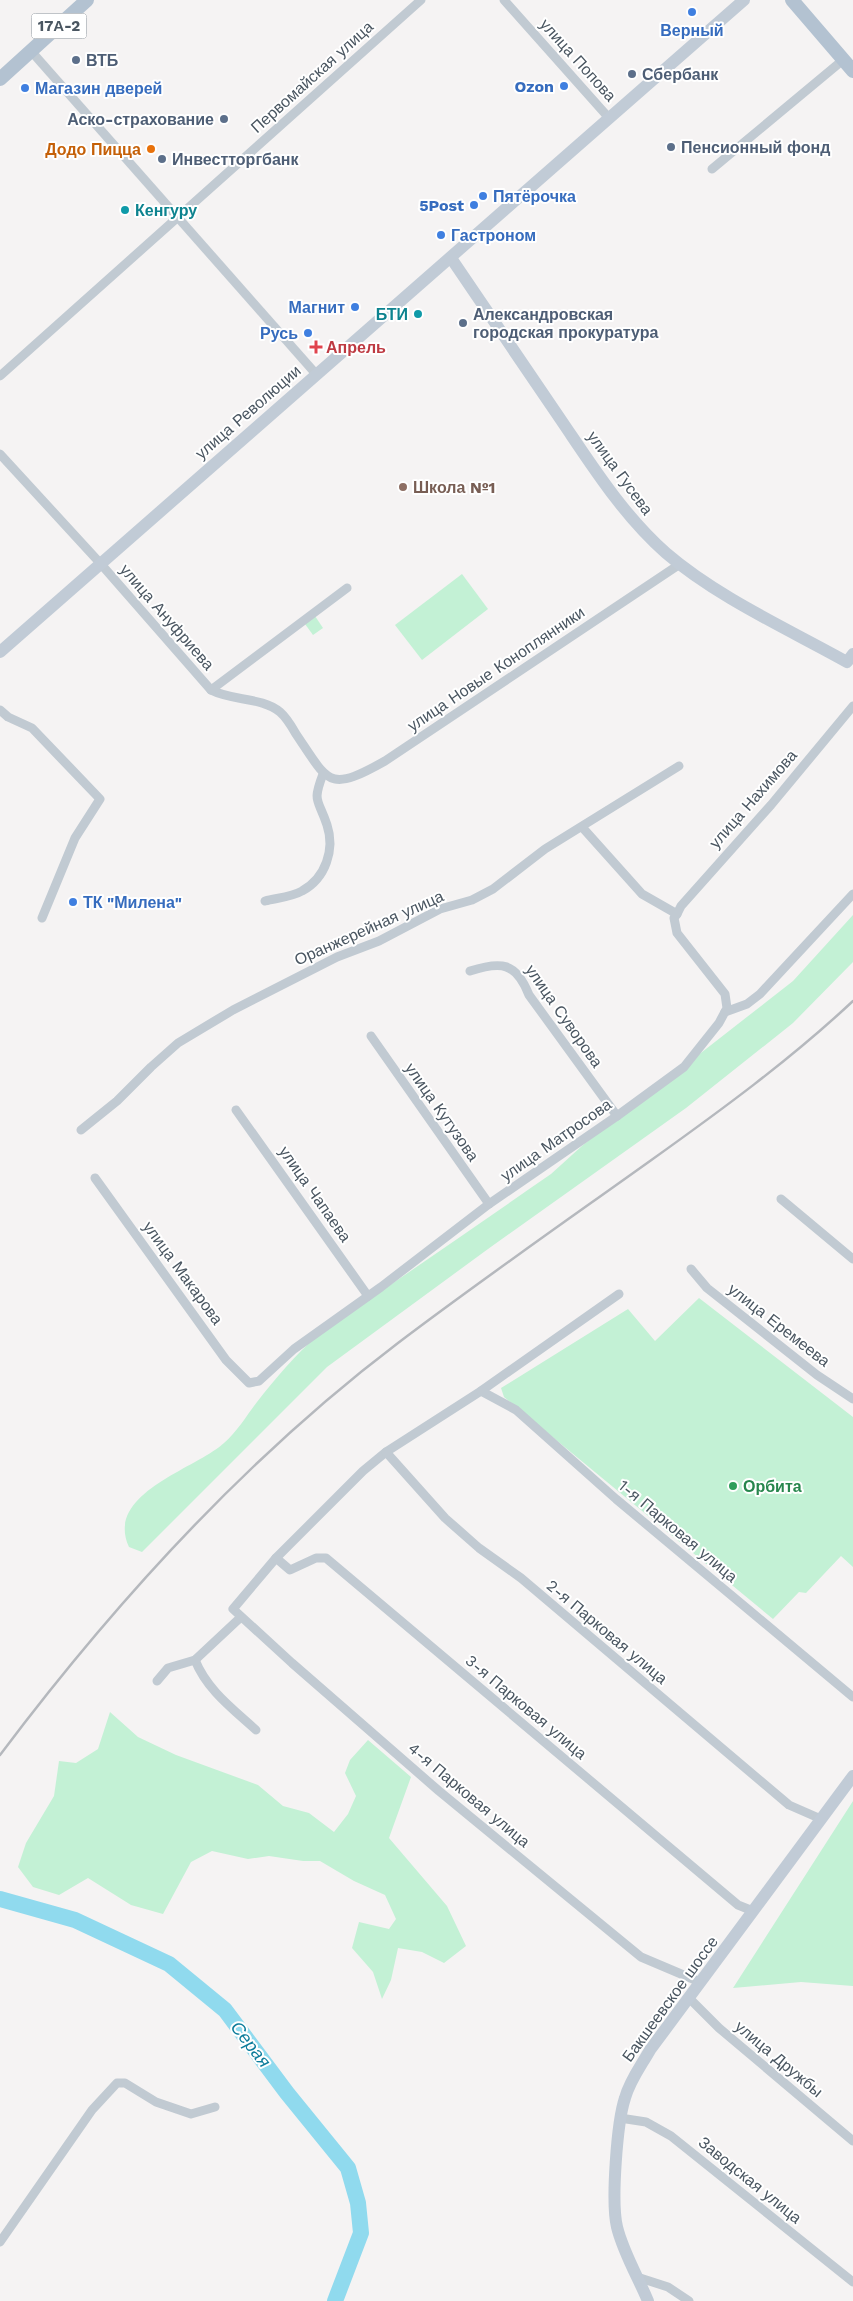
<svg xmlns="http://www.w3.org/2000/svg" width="853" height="2301" font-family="'Work Sans',sans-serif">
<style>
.green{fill:#c3f1d5}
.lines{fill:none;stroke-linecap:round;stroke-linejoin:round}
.river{stroke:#90daee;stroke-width:16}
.street{stroke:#c1cad2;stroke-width:9}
.secondary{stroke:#c1cbd6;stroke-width:12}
.primary{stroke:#b3c2d1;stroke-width:14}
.rail{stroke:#b5b8bd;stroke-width:2.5}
.shop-dot{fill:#3f7fe0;stroke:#fff;stroke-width:2}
.service-dot{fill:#5c6f8a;stroke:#fff;stroke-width:2}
.food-dot{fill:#e8710a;stroke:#fff;stroke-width:2}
.culture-dot{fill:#0f9aa8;stroke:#fff;stroke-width:2}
.health-dot{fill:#e0444e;stroke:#fff;stroke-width:2}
.education-dot{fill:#8d6e63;stroke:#fff;stroke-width:2}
.leisure-dot{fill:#2e9e5b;stroke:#fff;stroke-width:2}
.labels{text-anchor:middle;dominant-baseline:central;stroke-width:4;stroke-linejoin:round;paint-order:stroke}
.shield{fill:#fff;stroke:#808990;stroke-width:1}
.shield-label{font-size:15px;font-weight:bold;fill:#4a5661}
.shop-label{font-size:16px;font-weight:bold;fill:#366cbe;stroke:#fff;text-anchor:end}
.service-label{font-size:16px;font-weight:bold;fill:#4e5e75;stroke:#fff;text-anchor:start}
.street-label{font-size:16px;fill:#4a5661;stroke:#fff}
.food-label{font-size:16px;font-weight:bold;fill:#c56008;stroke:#fff;text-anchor:end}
.culture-label{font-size:16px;font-weight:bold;fill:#0d838f;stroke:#fff;text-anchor:start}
.health-label{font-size:16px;font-weight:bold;fill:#be3a42;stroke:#fff;text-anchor:start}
.education-label{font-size:16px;font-weight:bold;fill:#785e54;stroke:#fff;text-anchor:start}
.leisure-label{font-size:16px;font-weight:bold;fill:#27864d;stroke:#fff;text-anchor:start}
.water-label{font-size:18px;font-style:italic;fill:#0c7c9b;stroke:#fff}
</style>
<rect width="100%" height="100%" fill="#f5f3f3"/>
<g class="green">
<path d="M462,574L488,609L422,660L395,625Z"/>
<path d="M315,616L323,628L313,635L305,624Z"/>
<path d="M853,915V962L793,1023L686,1108L488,1249L327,1367L142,1552L129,1547C104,1493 196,1469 224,1443C237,1432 247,1415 257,1402C275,1379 296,1354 318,1335C340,1315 368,1300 393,1283C446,1247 499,1210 551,1174L583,1145L793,981Z"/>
<path d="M699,1298L853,1417V1567L841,1556L806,1593L799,1592L773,1619L504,1397L501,1388L628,1309L655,1341Z"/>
<path d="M110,1712L138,1737L176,1755L258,1785L283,1806L309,1813L334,1832L348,1814L356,1796L345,1773L350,1760L368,1740L411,1777L389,1838L447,1906L466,1946L444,1963L422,1952L398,1948L391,1980L382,1999L373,1972L352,1948L359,1922L389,1929L396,1919L385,1895L354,1881L320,1861H303L269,1856L248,1859L212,1851L191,1862L163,1914L131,1905L88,1878L59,1895L33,1887L18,1867L26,1843L54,1796L59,1761L76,1763L98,1749Z"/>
<path d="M853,1801V1986L801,1982L733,1988Z"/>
</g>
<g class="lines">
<path class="river" d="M0,1899L75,1920L169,1964L225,2010L287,2093L348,2168L358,2203L361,2233L335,2301"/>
<g class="street">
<path d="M504,0L609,118"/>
<path d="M31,51L316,374"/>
<path d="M712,169L843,60"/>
<path d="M0,376L421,0"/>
<path d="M0,454L100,563L211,690C232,701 262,697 280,712C287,718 292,727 296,734C329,783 328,793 385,761L680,564"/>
<path d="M211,690L347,588"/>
<path d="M0,710L8,717L32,728L100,799L75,838L42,918"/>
<path d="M265,901C276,898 292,897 302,891C326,878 335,849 327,825C318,798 312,803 323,774"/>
<path d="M677,914L681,906L771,805L853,706"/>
<path d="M470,971C501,961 516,962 529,995L617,1116"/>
<path d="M725,1012L747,1004L760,994L853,894"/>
<path d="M371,1036L489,1204"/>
<path d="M236,1110L368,1296"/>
<path d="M81,1130L117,1101L151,1067L178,1043L233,1010L337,957L379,941L440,909L472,900L493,889L545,849L679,766"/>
<path d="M95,1178L226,1360L249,1383L259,1381L294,1349L381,1287L489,1204L617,1116L684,1067L719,1023L727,1008L725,994L677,933L674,918L677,914L642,894L582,827"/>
<path d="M781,1199L853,1259"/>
<path d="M691,1269L707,1288L817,1375L853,1399"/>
<path d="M619,1294L481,1391L386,1452L363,1471L276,1558L233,1609L292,1663L439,1791L641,1957L700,1982"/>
<path d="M481,1391L516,1410L616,1499L853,1697"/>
<path d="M386,1452L445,1518L479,1548L521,1578L789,1805L821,1819"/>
<path d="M276,1558L290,1570L316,1558H326L738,1905L753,1911"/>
<path d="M195,1660C207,1690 233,1709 256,1730"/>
<path d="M157,1681L168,1668L195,1660L241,1617"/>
<path d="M689,1998L719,2028L853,2141"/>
<path d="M620,2118L646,2122L671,2136L853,2282"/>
<path d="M0,2242L92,2110L117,2083H125L156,2102L191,2114L215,2107"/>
<path d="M637,2277L668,2287L689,2301"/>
</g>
<g class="secondary">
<path d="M451,258C488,312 524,366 561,420C593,467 623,515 666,553C717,597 788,629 847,662L853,654"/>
<path d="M0,652L744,0"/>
<path d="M648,2301C638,2277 623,2252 617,2227C611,2202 617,2122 625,2098C630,2080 641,2066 650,2050L853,1776"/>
</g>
<g class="primary">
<path d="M792,0L853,71"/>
<path d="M0,79L87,0"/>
</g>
<path class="rail" d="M0,1755C115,1602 245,1459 398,1343C481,1280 566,1221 650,1161C720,1111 790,1060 853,1001"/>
</g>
<g class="shop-dot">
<circle cx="692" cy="12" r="5"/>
<circle cx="564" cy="86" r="5"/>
<circle cx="25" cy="88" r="5"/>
<circle cx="483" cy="196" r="5"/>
<circle cx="474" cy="205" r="5"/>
<circle cx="441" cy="235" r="5"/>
<circle cx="355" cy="307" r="5"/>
<circle cx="308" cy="333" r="5"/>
<circle cx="73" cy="902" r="5"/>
</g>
<g class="service-dot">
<circle cx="76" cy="60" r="5"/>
<circle cx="632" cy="74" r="5"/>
<circle cx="224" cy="119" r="5"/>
<circle cx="671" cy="147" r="5"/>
<circle cx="162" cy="159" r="5"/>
<circle cx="463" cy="323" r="5"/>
</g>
<circle class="food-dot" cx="151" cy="149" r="5"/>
<g class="culture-dot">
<circle cx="125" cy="210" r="5"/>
<circle cx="418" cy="314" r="5"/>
</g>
<path class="health-dot" d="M313.5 339.5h5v5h5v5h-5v5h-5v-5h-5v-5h5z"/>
<circle class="education-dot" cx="403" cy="487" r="5"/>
<circle class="leisure-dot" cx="733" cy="1486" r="5"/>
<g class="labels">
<rect class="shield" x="31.5" y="13.5" width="55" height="25" rx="4"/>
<g class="shield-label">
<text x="59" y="26">17А-2</text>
</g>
<g class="shop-label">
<text x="692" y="30" text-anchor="middle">Верный</text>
<text x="554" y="86">Ozon</text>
<text x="35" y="88" text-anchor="start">Магазин дверей</text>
<text x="493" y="196" text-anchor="start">Пятёрочка</text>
<text x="464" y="205">5Post</text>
<text x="451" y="235" text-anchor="start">Гастроном</text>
<text x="345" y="307">Магнит</text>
<text x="298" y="333">Русь</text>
<text x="83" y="902" text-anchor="start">ТК "Милена"</text>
</g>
<g class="service-label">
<text x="86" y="60">ВТБ</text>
<text x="642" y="74">Сбербанк</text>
<text x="214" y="119" text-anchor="end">Аско-страхование</text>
<text x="681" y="147">Пенсионный фонд</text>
<text x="172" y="159">Инвестторгбанк</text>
<text x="473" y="314">Александровская<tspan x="473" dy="18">городская прокуратура</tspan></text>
</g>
<g class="street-label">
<text transform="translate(578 60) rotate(48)">улица Попова</text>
<text transform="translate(312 77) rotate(-42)">Первомайская улица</text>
<text transform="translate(248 412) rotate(-41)">улица Революции</text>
<text transform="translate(620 473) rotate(54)">улица Гусева</text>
<text transform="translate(167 617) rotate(49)">улица Ануфриева</text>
<text transform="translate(496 669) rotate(-34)">улица Новые Коноплянники</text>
<text transform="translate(753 799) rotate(-49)">улица Нахимова</text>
<text transform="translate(369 928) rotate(-24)">Оранжерейная улица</text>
<text transform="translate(564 1016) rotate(55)">улица Суворова</text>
<text transform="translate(442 1112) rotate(55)">улица Кутузова</text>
<text transform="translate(556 1140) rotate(-35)">улица Матросова</text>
<text transform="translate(315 1194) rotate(55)">улица Чапаева</text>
<text transform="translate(183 1273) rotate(54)">улица Макарова</text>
<text transform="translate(779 1325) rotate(38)">улица Еремеева</text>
<text transform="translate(678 1531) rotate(40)">1-я Парковая улица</text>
<text transform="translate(607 1632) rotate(40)">2-я Парковая улица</text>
<text transform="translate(526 1707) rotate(40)">3-я Парковая улица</text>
<text transform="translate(469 1795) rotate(40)">4-я Парковая улица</text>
<text transform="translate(670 1999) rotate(-54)">Бакшеевское шоссе</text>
<text transform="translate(779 2059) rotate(40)">улица Дружбы</text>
<text transform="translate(750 2180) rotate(39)">Заводская улица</text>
</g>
<g class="food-label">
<text x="141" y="149">Додо Пицца</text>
</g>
<g class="culture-label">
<text x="135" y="210">Кенгуру</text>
<text x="408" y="314" text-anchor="end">БТИ</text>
</g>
<g class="health-label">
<text x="326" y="347">Апрель</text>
</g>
<g class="education-label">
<text x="413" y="487">Школа №1</text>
</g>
<g class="leisure-label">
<text x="743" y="1486">Орбита</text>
</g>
<g class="water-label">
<text transform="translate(251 2044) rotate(52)">Серая</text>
</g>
</g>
</svg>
